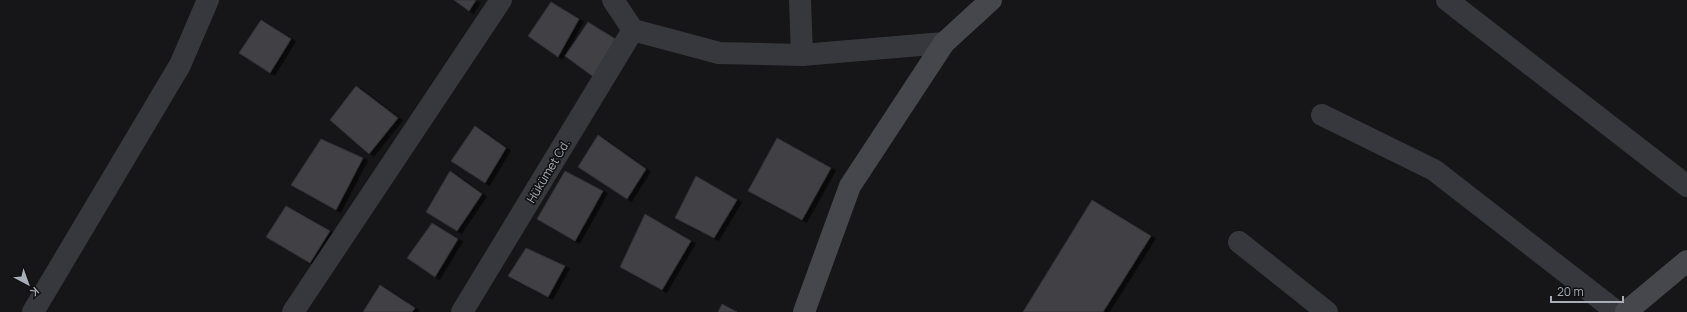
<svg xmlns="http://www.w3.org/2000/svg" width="1687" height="312" font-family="Manrope,sans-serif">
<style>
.building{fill:#404145;stroke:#303034;filter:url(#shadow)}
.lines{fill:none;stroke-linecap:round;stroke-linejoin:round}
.street{stroke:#37383d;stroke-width:22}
.secondary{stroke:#45474d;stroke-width:22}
.labels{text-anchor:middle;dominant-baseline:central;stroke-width:3.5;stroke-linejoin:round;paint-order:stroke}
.street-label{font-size:12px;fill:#a8adb8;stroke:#111113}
</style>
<defs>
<filter id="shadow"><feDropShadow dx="4.5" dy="2.5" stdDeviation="0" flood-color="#0009"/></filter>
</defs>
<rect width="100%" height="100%" fill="#161618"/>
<g class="building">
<path d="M454,0H476L469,11Z"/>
<path d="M551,2L579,19L558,57L528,36Z"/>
<path d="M261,20L291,39L270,73L239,53Z"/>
<path d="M588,22L617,40L595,78L565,56Z"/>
<path d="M356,86L398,118L369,154L330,120Z"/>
<path d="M475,126L506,148L485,183L451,161Z"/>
<path d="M598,135L646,169L627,199L578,167Z"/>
<path d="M777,138L831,168L802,220L748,191Z"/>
<path d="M321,139L363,158L336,210L291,185Z"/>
<path d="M450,171L482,194L457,231L426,212Z"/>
<path d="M565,171L603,191L575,241L537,219Z"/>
<path d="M696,176L737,200L714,238L675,218Z"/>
<path d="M1092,200L1151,236L1103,312H1023Z"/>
<path d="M286,206L330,231L310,263L266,237Z"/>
<path d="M645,214L691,241L662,290L620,267Z"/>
<path d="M432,223L458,239L435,277L407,258Z"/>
<path d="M526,248L565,266L548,297L508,276Z"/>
<path d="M380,285L415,308L412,312H363Z"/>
<path d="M722,304L737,312H718Z"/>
</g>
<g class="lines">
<g class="street">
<path d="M613,0L633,30L719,53L802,55L944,43"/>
<path d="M800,0L802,55"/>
<path d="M1447,0L1687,186"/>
<path d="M1322,115L1434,170L1617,312"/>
<path d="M1239,242L1327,312"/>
<path d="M33,312L180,65L208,0"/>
<path d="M293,312L501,0"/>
<path d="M462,312L633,30"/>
</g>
<g class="secondary">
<path d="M804,312L850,186L944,43L991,0"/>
<path d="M1626,312L1687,261"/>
</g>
</g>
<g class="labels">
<g class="street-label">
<text transform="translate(548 171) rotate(-59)">Hükümet Cd.</text>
</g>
</g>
<g transform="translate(28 284) rotate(139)" stroke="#111113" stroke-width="3" paint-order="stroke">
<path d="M0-3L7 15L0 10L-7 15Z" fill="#a8adb8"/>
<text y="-6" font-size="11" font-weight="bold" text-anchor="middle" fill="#a8adb8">K</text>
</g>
<path d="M1551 296v6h72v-6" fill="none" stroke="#a8adb8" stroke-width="2"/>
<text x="1557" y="296" font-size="12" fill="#a8adb8" stroke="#111113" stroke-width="3" paint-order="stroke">20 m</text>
</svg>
